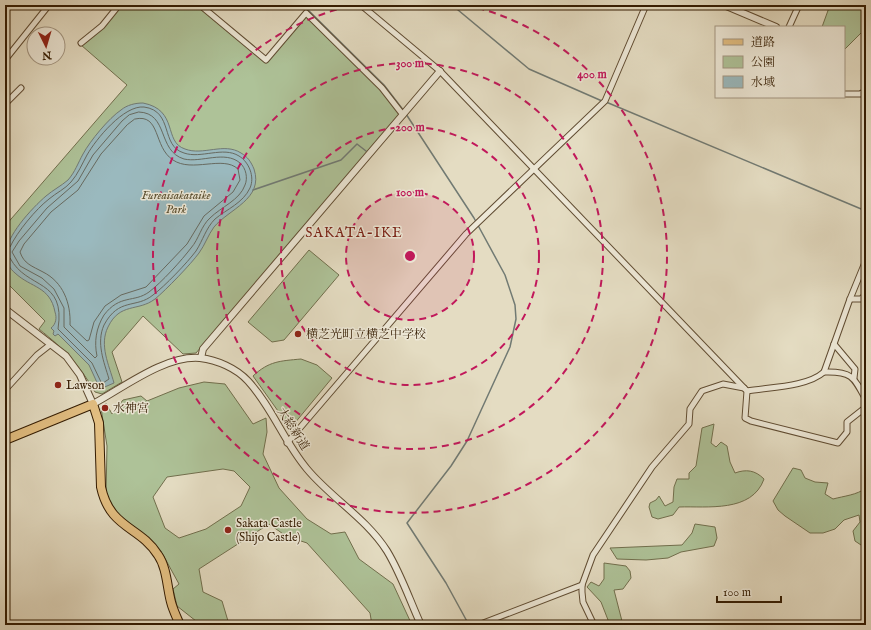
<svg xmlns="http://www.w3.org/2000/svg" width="871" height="630" font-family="'IM FELL English','Noto Serif JP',serif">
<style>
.green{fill:#aec298;stroke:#716f4d;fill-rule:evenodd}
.water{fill:#9ab9be;stroke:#717a73}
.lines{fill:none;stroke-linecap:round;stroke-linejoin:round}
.shore{stroke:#676a60;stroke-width:1}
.stream{stroke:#717a73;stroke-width:1.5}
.minor-casing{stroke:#604c32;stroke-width:7}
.tertiary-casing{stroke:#604c32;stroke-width:8}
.primary-casing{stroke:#341c02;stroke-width:10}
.minor{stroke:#ede8d7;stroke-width:5}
.tertiary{stroke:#ede8d7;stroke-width:6}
.primary{stroke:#e2be81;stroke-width:8}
.ring{fill:none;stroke:#c2185b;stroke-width:2;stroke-dasharray:7 5}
.poi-dot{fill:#8f2418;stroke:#ede8d7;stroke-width:1.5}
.labels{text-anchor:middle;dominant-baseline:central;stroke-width:3;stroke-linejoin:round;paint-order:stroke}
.park-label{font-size:12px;font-style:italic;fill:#594e2f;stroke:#ede8d7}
.poi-label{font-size:12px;fill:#341c02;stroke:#ede8d7;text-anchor:start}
.street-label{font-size:12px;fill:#341c02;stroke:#ede8d7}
.quarter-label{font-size:14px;letter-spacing:1px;fill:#7a1f14;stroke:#ede8d7}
.centre{fill:#c2185b;stroke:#ede8d7;stroke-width:2}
.ring-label{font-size:12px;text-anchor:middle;font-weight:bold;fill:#c2185b;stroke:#ede8d7;stroke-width:3;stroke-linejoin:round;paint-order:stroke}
</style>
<rect width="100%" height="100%" fill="#e4dcc2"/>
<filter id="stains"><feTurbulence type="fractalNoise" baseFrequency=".005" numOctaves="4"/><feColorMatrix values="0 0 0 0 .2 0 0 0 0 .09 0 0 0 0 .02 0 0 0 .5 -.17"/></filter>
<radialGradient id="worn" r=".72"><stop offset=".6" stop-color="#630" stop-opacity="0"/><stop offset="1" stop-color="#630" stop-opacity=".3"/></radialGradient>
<g class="green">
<path d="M122,5H198L266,63L306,16L381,89L400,114L196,353L183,354L143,316L112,352L122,382L102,394L95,392C78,363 65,350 39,329L45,321L5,281V226L127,85L81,45Z"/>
<path d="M830,5H866V28L844,50V27H822Z"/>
<path d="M309,250L339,275L284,340L272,342L248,322Z"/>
<path d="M301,359L317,365L332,378L294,424L288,425L253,376C269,361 280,361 301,359Z"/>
<path d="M204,382L225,384L253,424L266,418L267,432L263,454L279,488L307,519L331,534L345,532L359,559L393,584L412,625H372L370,613L307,543L286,536L269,524L199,569L203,592L222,601L228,621L232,625H201L177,606L173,589L179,584L162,553L118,516L106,495L107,446L101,408L106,403L112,414L123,400L141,396L147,401L179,388ZM223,469L234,471L250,487L241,506L206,529L179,538L165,528L153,497L167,477Z"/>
<path d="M714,424L711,443L716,447L721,442L727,446L730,462L735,473C746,469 755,470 764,479C752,513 707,506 679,507L673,515L658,519L652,517L649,507L650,503L656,500L659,496L665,506L673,502L674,487L677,479H689V473L696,466L702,428Z"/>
<path d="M793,468L801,470L805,478L815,482L828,483L825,494L833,499C844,496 857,495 866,488L864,481L866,480V542L861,545L855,541L853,531L860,522L859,515L844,520L835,529L823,533H810L785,516L778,510L773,501Z"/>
<path d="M695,524L715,527L717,538L714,546L681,552L668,558L646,560L617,559L610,548L682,545L692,533Z"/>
<path d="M604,563L626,566L630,571L631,578L623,589L614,590L623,625H610L601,602L587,587L591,582L599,586L604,579Z"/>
</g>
<path class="water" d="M143,103C179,110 163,142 185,149C203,156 224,142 241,153C248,157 251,162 254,169C264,199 229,209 214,227C208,235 205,245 199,253C191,264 166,290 155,299C138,312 120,302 108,327C99,345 109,365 114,383L100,389L89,365L58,334L55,336L53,334L54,331L51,328C56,324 57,318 55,312C50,286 31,288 15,273C10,269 6,262 6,255C5,237 32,208 46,196C53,190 61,186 68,180C75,172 78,163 83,154C90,141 109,118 121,110C127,105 135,103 143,103Z"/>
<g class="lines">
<g class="shore">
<path d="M139,112C169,113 157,151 184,159C201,163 225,150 240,163C246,168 248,178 245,185C240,200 221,207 210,218C201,226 199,239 191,248C182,260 161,283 149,292C134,303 120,294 104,315C96,328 94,342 97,356L95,358L64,327V308L54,289L42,278L20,266L12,252L19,241L47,208L78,181L93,155L122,121L129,115Z"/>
<path d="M135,119C161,113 153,147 173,160C192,173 223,155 238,169L240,180L233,192L204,216L187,244L146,287L121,295L105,306L94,322L89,340L87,341L70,325C71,303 63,282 43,272C32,266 24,264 20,252L24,244L51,212L78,190L101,154L127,125Z"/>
<path d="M5,248L10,247C17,232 36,209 49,199C56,193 65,189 71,182C78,174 82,164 87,155C96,139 124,105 144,107C174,111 160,146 184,153C201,159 223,146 239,156C249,162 255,177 250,188C243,203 227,209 215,219C206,228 203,240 196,251C187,263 165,286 153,295C136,309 119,297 104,325C96,343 104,362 109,379L103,383L101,382L92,363L58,329C66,278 27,290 10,258L5,257"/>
</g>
<g class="stream">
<path d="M303,5L384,85L404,111"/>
<path d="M452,5L529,69L602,101"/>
<path d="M606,102L866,211"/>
<path d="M406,114L474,218L505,275L515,305L516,319L510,347L467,441L451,466L407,523L446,583L469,625"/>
<path d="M253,190L341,160L357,144L366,151"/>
</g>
<g class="minor-casing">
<g id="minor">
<path d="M200,5L266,60L306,13L382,88L403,115"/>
<path d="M361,5L440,71L744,388L747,391L745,418L751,421L838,443L847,432V422L866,407"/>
<path d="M789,27L799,5"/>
<path d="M81,43L102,26L119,5"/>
<path d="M5,60L49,5"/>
<path d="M844,94H860L866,91"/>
<path d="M5,104L21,88"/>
<path d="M850,299H861L866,294"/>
<path d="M834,344L855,369L854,378"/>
<path d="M824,372C852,371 854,377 866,400"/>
<path d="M5,390L37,355L51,344"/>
<path d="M747,391C770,387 807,387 824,372L850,299L866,260"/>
<path d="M287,443L466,234L605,101L646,5"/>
<path d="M478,625L582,585"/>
<path d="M594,625L583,602L582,592V585L593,555L652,467L689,424L690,409L702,391L723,384L744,388"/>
</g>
</g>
<g class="tertiary-casing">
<g id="tertiary">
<path d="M724,5L776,27"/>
<path d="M5,309L66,356L80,375L93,404C123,388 165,355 200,358C217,360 236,368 248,381C272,407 284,442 307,469C331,498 366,518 387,551C401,574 410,601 421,625"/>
<path d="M201,358L203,349L440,71"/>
</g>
</g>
<g class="primary-casing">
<path id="primary" d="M5,440L93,404L99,423L101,487C110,529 140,526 158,555C167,568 167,587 171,602C173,610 177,618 180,625"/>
</g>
<use href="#minor" class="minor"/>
<use href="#tertiary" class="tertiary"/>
<use href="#primary" class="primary"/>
</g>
<circle cx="410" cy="256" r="64" fill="#c2185b" fill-opacity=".12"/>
<g class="ring">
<circle cx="410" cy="256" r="64"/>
<circle cx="410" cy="256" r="129"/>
<circle cx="410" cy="256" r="193"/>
<path d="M466 5A257 257 0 1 1 354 5"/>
</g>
<g class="poi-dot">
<circle cx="298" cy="334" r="4"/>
<circle cx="58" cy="385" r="4"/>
<circle cx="105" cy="408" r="4"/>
<circle cx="228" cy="530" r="4"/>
</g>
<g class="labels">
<g class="park-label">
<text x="176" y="195">Fureaisakataike<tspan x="176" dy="14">Park</tspan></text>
</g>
<g class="poi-label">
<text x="306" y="334">横芝光町立横芝中学校</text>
<text x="66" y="385">Lawson</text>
<text x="113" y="408">水神宮</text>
<text x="236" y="523">Sakata Castle<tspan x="236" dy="14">(Shijo Castle)</tspan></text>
</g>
<g class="street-label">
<text transform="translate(293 429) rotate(57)">大総新道</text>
</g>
<g class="quarter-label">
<text x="354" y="233">SAKATA-IKE</text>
</g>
</g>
<circle cx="410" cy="256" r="6" class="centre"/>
<g class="ring-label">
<text x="410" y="67">300 m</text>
<text x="592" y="78">400 m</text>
<text x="410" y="131">200 m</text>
<text x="410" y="196">100 m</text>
</g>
<rect width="871" height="630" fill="none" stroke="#e4dcc2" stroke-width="20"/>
<rect x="6" y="6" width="859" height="618" fill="none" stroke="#341c02" stroke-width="2"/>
<rect x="10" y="10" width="851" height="610" fill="none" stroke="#341c02"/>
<rect x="715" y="26" width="130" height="72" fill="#ede8d7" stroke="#a39682"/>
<rect x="723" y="39" width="20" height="6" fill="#e2be81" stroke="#a39682"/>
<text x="751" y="46" font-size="12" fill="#341c02">道路</text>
<rect x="723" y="56" width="20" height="12" fill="#aec298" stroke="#a39682"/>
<text x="751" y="66" font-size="12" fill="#341c02">公園</text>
<rect x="723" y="76" width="20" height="12" fill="#9ab9be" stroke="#a39682"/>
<text x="751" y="86" font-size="12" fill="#341c02">水域</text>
<g transform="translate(46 46) rotate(175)"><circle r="19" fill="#ede8d7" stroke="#a39682"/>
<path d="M0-3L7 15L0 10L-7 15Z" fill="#8f2418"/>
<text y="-6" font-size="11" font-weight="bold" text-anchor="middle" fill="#341c02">N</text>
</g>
<path d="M717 596v6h64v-6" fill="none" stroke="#341c02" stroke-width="2"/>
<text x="723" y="596" font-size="12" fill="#341c02" stroke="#ede8d7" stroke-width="3" paint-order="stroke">100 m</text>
<rect width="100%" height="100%" filter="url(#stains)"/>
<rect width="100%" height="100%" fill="url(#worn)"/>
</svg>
